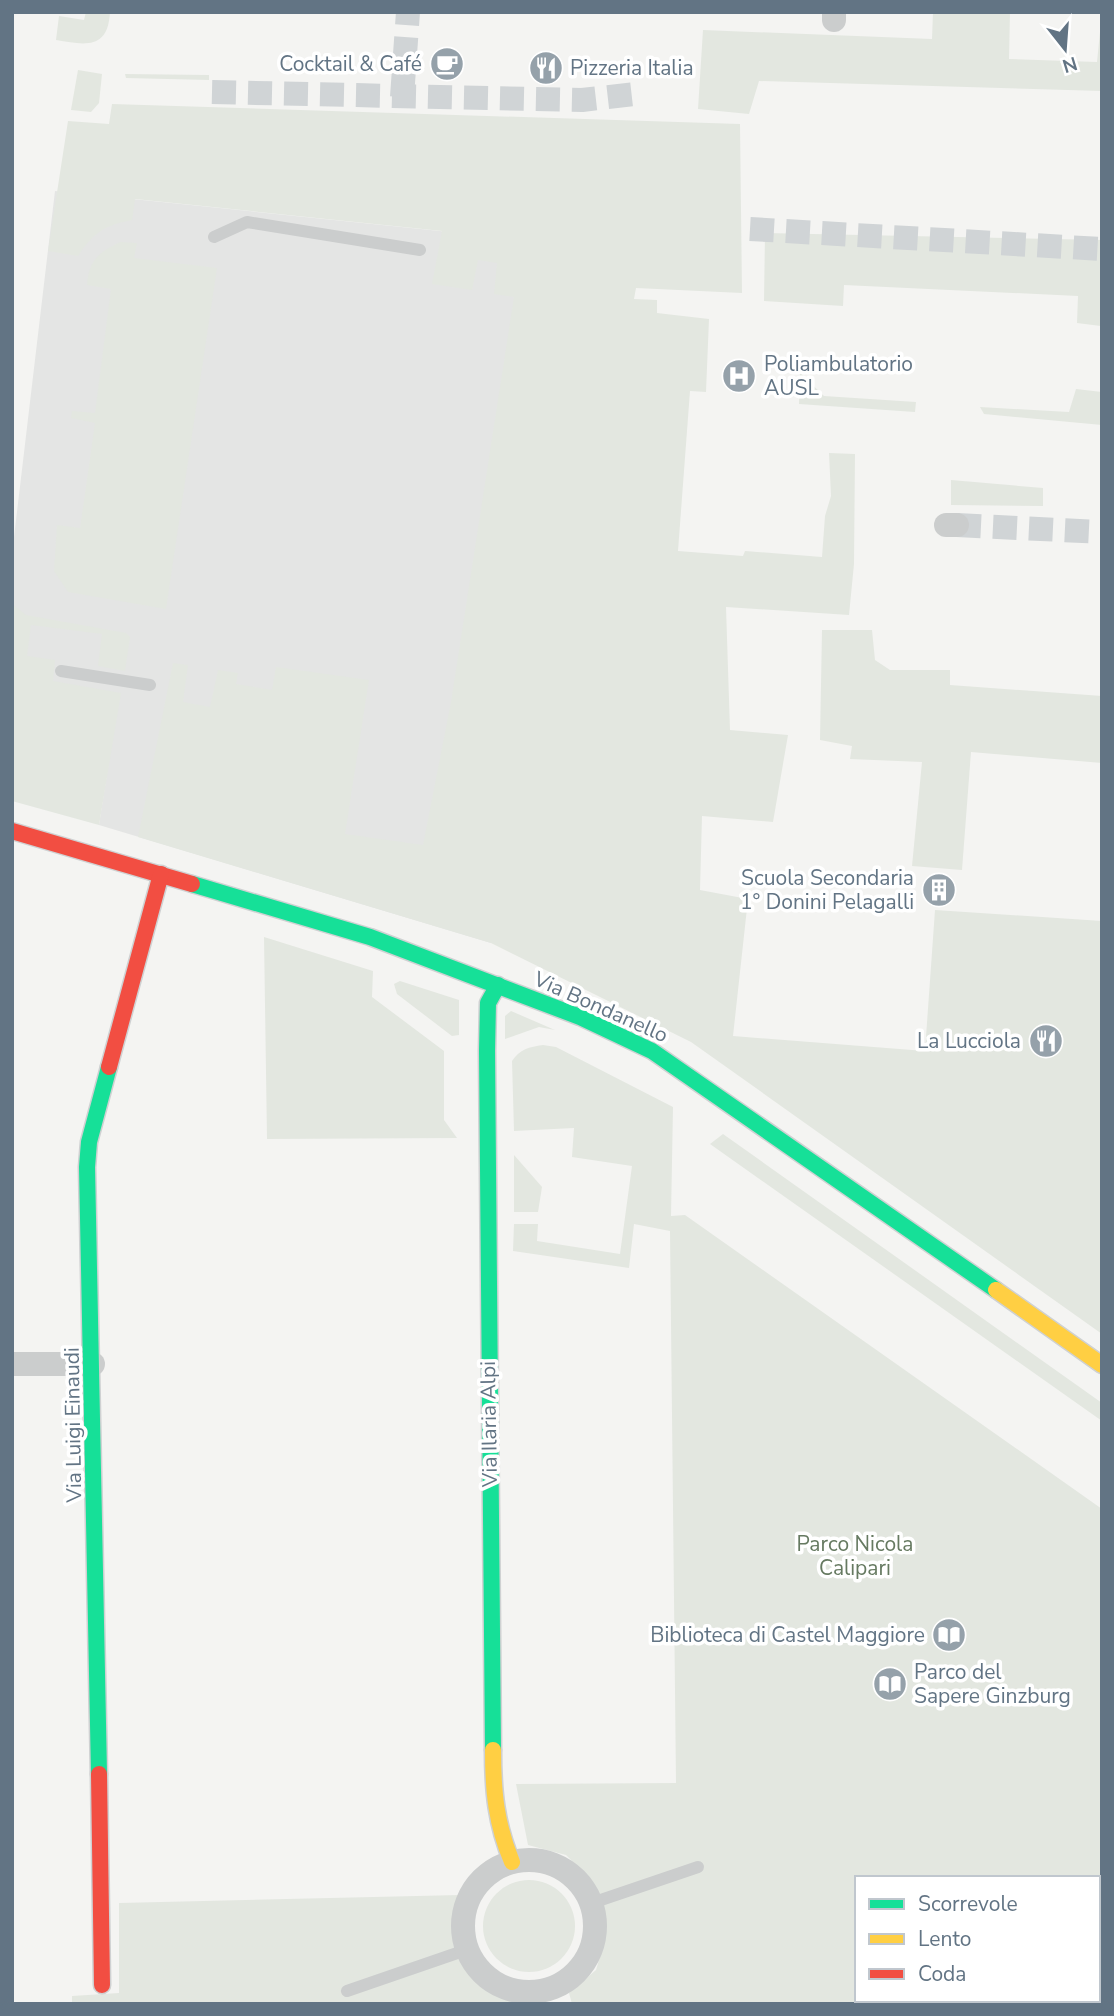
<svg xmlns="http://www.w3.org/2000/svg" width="1114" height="2016" font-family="'Nunito Sans',sans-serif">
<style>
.built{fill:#e4e5e4}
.green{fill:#e3e7e0;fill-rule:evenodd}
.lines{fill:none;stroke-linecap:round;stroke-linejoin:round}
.street-tunnel{stroke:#d0d4d6;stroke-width:24;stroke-dasharray:24 12;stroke-linecap:butt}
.fast-casing{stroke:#cfd1d2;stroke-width:19}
.slow-casing{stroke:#cfd1d2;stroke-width:19}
.jam-casing{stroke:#cfd1d2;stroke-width:19}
.lane{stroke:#cbcdcd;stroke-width:12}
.street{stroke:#cbcdcd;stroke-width:24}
.fast{stroke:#16e098;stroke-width:16}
.slow{stroke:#ffcf43;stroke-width:16}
.jam{stroke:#f24e42;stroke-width:16}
.labels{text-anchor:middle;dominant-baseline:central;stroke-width:7;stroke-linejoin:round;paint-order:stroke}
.poi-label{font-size:21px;fill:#627484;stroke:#fff;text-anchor:end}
.street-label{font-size:21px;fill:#627484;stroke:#fff}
.park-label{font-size:21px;fill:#667a61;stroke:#fff}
</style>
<rect width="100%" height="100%" fill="#f4f4f2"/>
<path class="built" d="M55,191L576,245L491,943L99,825L116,716L12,697V554Z"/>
<g class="green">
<path d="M86,12H110C108,50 85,45 56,40L59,16L84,20Z"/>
<path d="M933,12H1010L1009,59L1097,62L1102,12V91L759,81L749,114L698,109L703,30L932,39Z"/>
<path d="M78,70L102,74L99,103L91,112L71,110Z"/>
<path d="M125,74L209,75V80L126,78Z"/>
<path d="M112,104L740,124L742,293L636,288L634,299L657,300V313L709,319L706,392L690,391L678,551L743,556L745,551L822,557L825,516L831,496L829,453L855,454L854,564L849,615L726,607L730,730L788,735L773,822L702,816L700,890L748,899L733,1036L925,1051L935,910L1102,921V1334L691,1042L491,943L138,837L173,663L188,665L183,702L210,707L218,670L238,673L236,684L272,690L276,667L369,680L345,834L423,845L451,702L514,297L494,294L497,263L478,260L472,290L432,284L442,231L135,199L132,220C105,225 93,233 78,256L48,251L68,121L109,124Z"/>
<path d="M765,233L1102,240L1101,326L1077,323L1078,296L844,285L843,306L764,301Z"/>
<path d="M120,242L137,243L134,258L217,268L166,609L68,592L54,571L57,525L80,528L95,423L71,418L72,411L95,413L111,289L87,285C89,260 98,253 120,242Z"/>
<path d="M800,373L824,396L916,402L915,412L799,404Z"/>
<path d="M1076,389L1102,392V425L984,414L980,407L1069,412Z"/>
<path d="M951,480L1043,488V506L951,505Z"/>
<path d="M12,604L26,615L126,633L130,637L125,671L98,666L102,634L31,625L27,656L55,660L53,681L121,693L99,825L12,801Z"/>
<path d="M822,630H872L875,660L890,670H950V685L1102,696V763L971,752L962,870L912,866L922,762L850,759L852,746L820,740Z"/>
<path d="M264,937L373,971L372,997L444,1051V1120L457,1138L267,1139Z"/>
<path d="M400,981L459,1000V1035L452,1036L397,994L394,984Z"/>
<path d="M511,1011L555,1030L539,1027L505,1039V1016Z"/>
<path d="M543,1045L556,1047L673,1107L671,1216L685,1215L1102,1509V2004H572L569,1993L596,1970L605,1940V1912L594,1883L566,1855L528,1845L516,1784L676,1783L670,1231L634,1224L629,1268L513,1251L514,1224H538L537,1241L620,1254L632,1166L572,1157L574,1128L514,1131L512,1061C520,1049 529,1047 543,1045ZM857,1878H1098V2000H857Z"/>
<path d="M723,1134L1102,1403V1421L710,1144Z"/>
<path d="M514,1155L542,1187L538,1212H514Z"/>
<circle cx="529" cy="1926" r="46"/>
<path d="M460,1895C437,1951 467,1986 519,2004H72V1996L119,1993V1903Z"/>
</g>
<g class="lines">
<g class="street-tunnel">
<path d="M212,92L582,100L635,94"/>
<path d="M402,97L408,12"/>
<path d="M750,229L1102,249"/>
<path d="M957,525L1102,532"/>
</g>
<g class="fast-casing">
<g id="fast">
<path d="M192,884L370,937L580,1017L652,1051L996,1290"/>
<path d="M493,1750L487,1051L488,1003L498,985"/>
<path d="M99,1774L87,1167L89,1142L109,1067"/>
</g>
</g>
<g class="slow-casing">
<g id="slow">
<path d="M996,1290L1102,1365"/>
<path d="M493,1750C493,1791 496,1824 512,1862"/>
</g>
</g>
<g class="jam-casing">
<g id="jam">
<path d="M12,831L192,884"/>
<path d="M109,1067L161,874"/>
<path d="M99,1774L102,1985"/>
</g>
</g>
<g class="lane">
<path d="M214,237L247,222L420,250"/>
<path d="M61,671L150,685"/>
<path d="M592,1903L698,1867"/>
<path d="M347,1991L466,1950"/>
</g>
<g class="street">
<path d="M834,20V12"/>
<path d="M946,525H957"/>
<path d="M12,1364H93"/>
<circle cx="529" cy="1926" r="66"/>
</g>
<use href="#fast" class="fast"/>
<use href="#slow" class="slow"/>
<use href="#jam" class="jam"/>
</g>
<defs>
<g id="cafe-disc" transform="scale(1.75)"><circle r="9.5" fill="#95a1aa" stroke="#fff"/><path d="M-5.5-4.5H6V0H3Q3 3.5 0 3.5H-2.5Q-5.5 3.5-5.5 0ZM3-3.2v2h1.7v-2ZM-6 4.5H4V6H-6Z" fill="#fff"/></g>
<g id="restaurant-disc" transform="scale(1.75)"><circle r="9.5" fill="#95a1aa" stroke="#fff"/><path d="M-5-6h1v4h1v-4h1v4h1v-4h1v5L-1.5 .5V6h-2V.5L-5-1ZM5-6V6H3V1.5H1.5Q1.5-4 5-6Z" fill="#fff"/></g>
<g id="hospital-disc" transform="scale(1.75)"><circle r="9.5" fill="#95a1aa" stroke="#fff"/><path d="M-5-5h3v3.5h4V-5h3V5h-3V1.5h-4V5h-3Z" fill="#fff"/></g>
<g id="building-disc" transform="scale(1.75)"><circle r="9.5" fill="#95a1aa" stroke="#fff"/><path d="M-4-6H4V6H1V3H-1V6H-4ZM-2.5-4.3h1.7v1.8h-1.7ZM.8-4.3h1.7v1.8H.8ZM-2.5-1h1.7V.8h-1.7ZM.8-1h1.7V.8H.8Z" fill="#fff"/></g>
<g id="library-disc" transform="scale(1.75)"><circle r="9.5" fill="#95a1aa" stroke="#fff"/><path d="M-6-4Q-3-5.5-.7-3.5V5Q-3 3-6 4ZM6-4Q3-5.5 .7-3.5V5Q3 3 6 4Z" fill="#fff"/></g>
</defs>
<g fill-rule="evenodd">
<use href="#cafe-disc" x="447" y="64"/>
<use href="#restaurant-disc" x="546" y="68"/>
<use href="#hospital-disc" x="739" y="376"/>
<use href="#building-disc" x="939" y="890"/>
<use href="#restaurant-disc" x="1046" y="1041"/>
<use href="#library-disc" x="949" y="1635"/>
<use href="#library-disc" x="890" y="1684"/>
</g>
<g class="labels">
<g class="poi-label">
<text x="422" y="64">Cocktail &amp; Café</text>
<text x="570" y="68" text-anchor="start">Pizzeria Italia</text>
<text x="764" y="364" text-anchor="start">Poliambulatorio<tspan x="764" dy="24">AUSL</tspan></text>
<text x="914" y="878">Scuola Secondaria<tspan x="914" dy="24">1° Donini Pelagalli</tspan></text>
<text x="1021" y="1041">La Lucciola</text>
<text x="925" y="1635">Biblioteca di Castel Maggiore</text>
<text x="914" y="1672" text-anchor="start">Parco del<tspan x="914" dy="24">Sapere Ginzburg</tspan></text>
</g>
<g class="street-label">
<text transform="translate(601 1007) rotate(24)">Via Bondanello</text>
<text transform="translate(489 1424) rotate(-91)">Via Ilaria Alpi</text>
<text transform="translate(73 1425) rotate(-91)">Via Luigi Einaudi</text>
</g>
<g class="park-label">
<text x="855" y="1544">Parco Nicola<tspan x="855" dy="24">Calipari</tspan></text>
</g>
</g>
<rect width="1114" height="2016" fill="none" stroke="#627484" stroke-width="28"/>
<rect x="855" y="1876" width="245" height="126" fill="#ffffff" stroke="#c0c7ce" stroke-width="2"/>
<rect x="869" y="1899" width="35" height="10" fill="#16e098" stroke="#c0c7ce" stroke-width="2"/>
<text x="918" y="1911" font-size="21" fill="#627484">Scorrevole</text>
<rect x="869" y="1934" width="35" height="10" fill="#ffcf43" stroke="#c0c7ce" stroke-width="2"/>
<text x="918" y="1946" font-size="21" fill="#627484">Lento</text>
<rect x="869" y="1969" width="35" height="10" fill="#f24e42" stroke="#c0c7ce" stroke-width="2"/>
<text x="918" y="1981" font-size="21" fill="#627484">Coda</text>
<g transform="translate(1065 49) rotate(163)" stroke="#ffffff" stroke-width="5" paint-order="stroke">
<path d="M0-5L12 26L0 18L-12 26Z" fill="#627484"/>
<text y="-10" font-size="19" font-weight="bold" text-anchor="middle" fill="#627484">N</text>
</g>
</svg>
